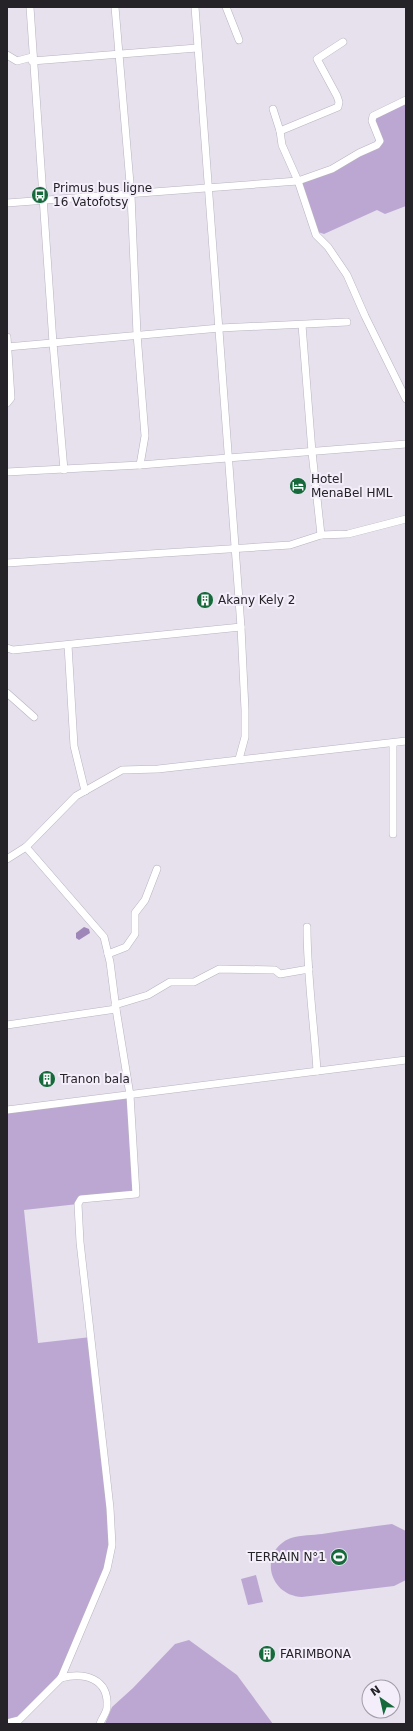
<svg xmlns="http://www.w3.org/2000/svg" width="413" height="1731" font-family="'DejaVu Sans',sans-serif">
<style>
.green{fill:#bca7d3}
.water{fill:#9e86b8}
.lines{fill:none;stroke-linecap:round;stroke-linejoin:round}
.street-casing{stroke:#b8b3bf;stroke-width:8}
.street{stroke:#fff;stroke-width:7}
.labels{text-anchor:middle;dominant-baseline:central;stroke-width:4;stroke-linejoin:round;paint-order:stroke}
.poi-label{font-size:12px;fill:#252328;stroke:#f4eefb;text-anchor:start}
</style>
<rect width="100%" height="100%" fill="#e7e1ee"/>
<g class="green">
<path d="M406,98V206L385,214L377,210L324,234L318,232L298,180L378,145L369,120Z"/>
<path d="M130,1095L136,1194L81,1199L78,1204L24,1210L38,1343L91,1337L112,1545L107,1569L61,1678L19,1720L7,1723V1110Z"/>
<path d="M392,1524L406,1531V1580L394,1586L302,1597C267,1595 259,1550 291,1538C301,1535 313,1535 322,1534C345,1530 369,1527 392,1524Z"/>
<path d="M256,1575L263,1602L248,1605L241,1579Z"/>
<path d="M189,1640L237,1675L273,1724H105L112,1707L133,1688L175,1644Z"/>
</g>
<path class="water" d="M84,927L89,929L90,933L79,940L76,938V933Z"/>
<g class="lines">
<g class="street-casing">
<g id="street">
<path d="M30,7L53,343L64,470"/>
<path d="M115,7L131,195L137,334L145,436L140,465"/>
<path d="M195,7L241,627L245,710V737L239,759"/>
<path d="M226,7L239,40"/>
<path d="M343,42L317,59L337,96L339,102L338,107L280,131L282,145L298,181L316,235L328,247L347,275L365,316L406,399"/>
<path d="M7,55L17,61L32,57"/>
<path d="M32,61L197,48"/>
<path d="M273,109L280,131"/>
<path d="M7,203L298,181L332,169L359,153L377,145L380,141L372,121L373,116L406,100"/>
<path d="M302,325L312,452L321,535"/>
<path d="M7,337L11,398L7,403"/>
<path d="M7,347L220,328L347,322"/>
<path d="M7,472L140,465L406,444"/>
<path d="M7,563L290,545L321,535L348,534L406,519"/>
<path d="M68,645L74,746L85,791"/>
<path d="M7,648L13,650L241,627"/>
<path d="M7,693L34,717"/>
<path d="M393,743V834"/>
<path d="M7,859L26,847L76,796L122,770L158,769L406,741"/>
<path d="M307,927C307,975 314,1023 317,1071"/>
<path d="M108,954L126,947L135,934V913L145,900L157,869"/>
<path d="M115,1005L148,995L170,982H194L219,969L275,970L280,974L309,969"/>
<path d="M7,1025L116,1009"/>
<path d="M7,1110L406,1060"/>
<path d="M61,1678C84,1672 109,1678 107,1707C107,1713 101,1719 100,1724"/>
<path d="M7,1723L19,1720L61,1678L107,1569L112,1545L110,1508L80,1242L78,1204L81,1199L136,1194L130,1095L116,1009L110,962L104,937L26,847"/>
</g>
</g>
<use href="#street" class="street"/>
</g>
<defs>
<g id="bus-disc" transform="scale(0.9)"><circle r="9.5" fill="#15693b" stroke="#f4eefb"/><path d="M-5-6H5V4H4V6H2V4H-2V6H-4V4H-5ZM-3.5-4V0h7V-4ZM-3.5 1.2v1.5H-2V1.2ZM2 1.2v1.5H3.5V1.2Z" fill="#fff"/></g>
<g id="hotel-disc" transform="scale(0.9)"><circle r="9.5" fill="#15693b" stroke="#f4eefb"/><path d="M-6-4.5h1.5V1H6V5H4.5V3h-9V5H-6ZM-4 0a1.8 1.8 0 1 1 3.6 0ZM.5 0V-2.5h3Q6-2.5 6 0Z" fill="#fff"/></g>
<g id="building-disc" transform="scale(0.9)"><circle r="9.5" fill="#15693b" stroke="#f4eefb"/><path d="M-4-6H4V6H1V3H-1V6H-4ZM-2.5-4.3h1.7v1.8h-1.7ZM.8-4.3h1.7v1.8H.8ZM-2.5-1h1.7V.8h-1.7ZM.8-1h1.7V.8H.8Z" fill="#fff"/></g>
<g id="stadium-disc" transform="scale(0.9)"><circle r="9.5" fill="#15693b" stroke="#f4eefb"/><path d="M0-5a6.5 5 0 1 0 0 10a6.5 5 0 1 0 0-10ZM-3.5-1.8h7v3.6h-7Z" fill="#fff"/></g>
</defs>
<g fill-rule="evenodd">
<use href="#bus-disc" x="40" y="195"/>
<use href="#hotel-disc" x="298" y="486"/>
<use href="#building-disc" x="205" y="600"/>
<use href="#building-disc" x="47" y="1079"/>
<use href="#stadium-disc" x="339" y="1557"/>
<use href="#building-disc" x="267" y="1654"/>
</g>
<g class="labels">
<g class="poi-label">
<text x="53" y="188">Primus bus ligne<tspan x="53" dy="14">16 Vatofotsy</tspan></text>
<text x="311" y="479">Hotel<tspan x="311" dy="14">MenaBel HML</tspan></text>
<text x="218" y="600">Akany Kely 2</text>
<text x="60" y="1079">Tranon bala</text>
<text x="326" y="1557" text-anchor="end">TERRAIN N°1</text>
<text x="280" y="1654">FARIMBONA</text>
</g>
</g>
<rect width="413" height="1731" fill="none" stroke="#252328" stroke-width="16"/>
<g transform="translate(381 1699) rotate(326)"><circle r="19" fill="#f4eefb" stroke="#a19da7"/>
<path d="M0-3L7 15L0 10L-7 15Z" fill="#15693b"/>
<text y="-6" font-size="11" font-weight="bold" text-anchor="middle" fill="#252328">N</text>
</g>
</svg>
